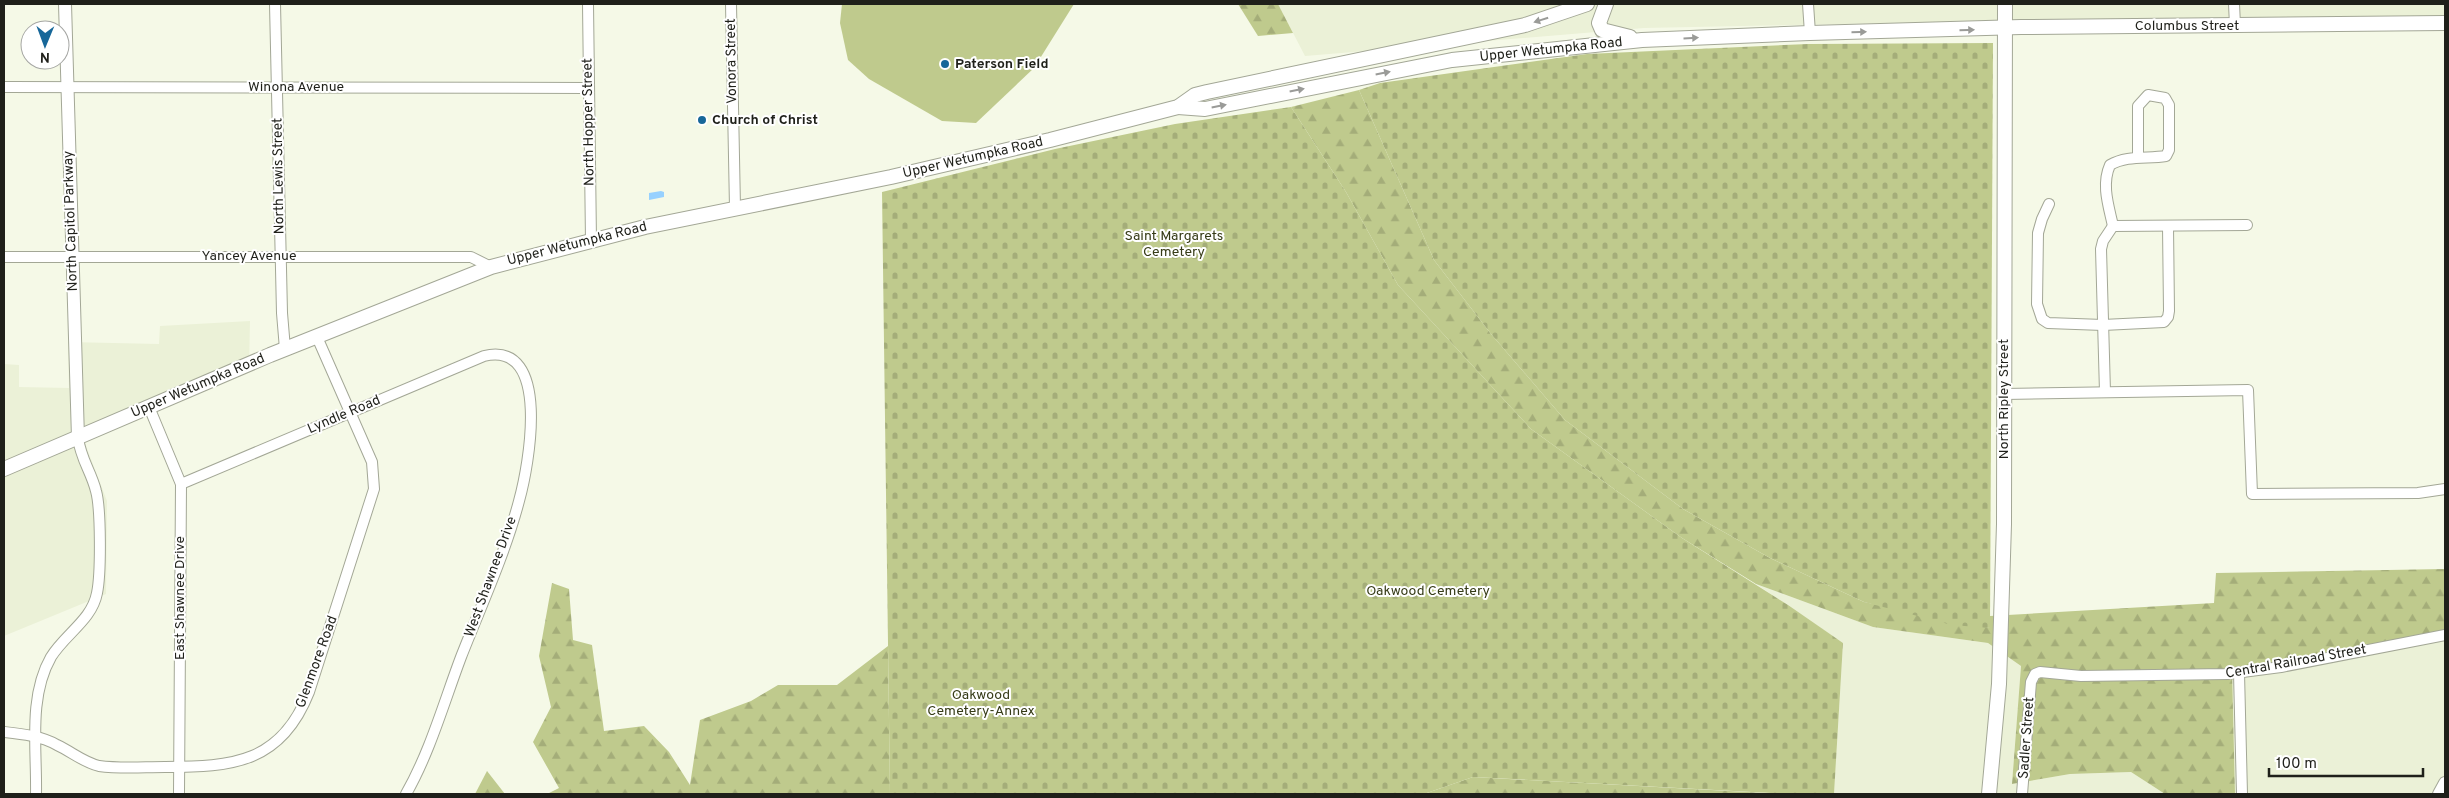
<svg xmlns="http://www.w3.org/2000/svg" width="2449" height="798" font-family="Overpass,sans-serif">
<style>
.built{fill:#ebf1d7}
.grass{fill:#bfca8d}
.forest{fill:url(#forest-firs)}
.cemetery{fill:url(#cemetery-stones)}
.water{fill:#97d1ff}
.lines{fill:none;stroke-linecap:round;stroke-linejoin:round}
.minor-casing{stroke:#a3a796;stroke-width:12}
.tertiary-casing{stroke:#a3a796;stroke-width:14}
.secondary-casing{stroke:#a3a796;stroke-width:16}
.minor{stroke:#fff;stroke-width:10}
.tertiary{stroke:#fff;stroke-width:12}
.secondary{stroke:#fff;stroke-width:14}
.oneway{fill:#9a9b98}
.poi-dot{fill:#176799;stroke:#fff;stroke-width:2}
.labels{text-anchor:middle;dominant-baseline:central;stroke-width:4;stroke-linejoin:round;paint-order:stroke}
.street-label{font-size:14px;fill:#1f201a;stroke:#fff}
.poi-label{font-size:14px;font-weight:bold;fill:#1f201a;stroke:#fff;text-anchor:start}
.park-label{font-size:14px;fill:#363b17;stroke:#fff}
</style>
<defs>
<pattern id="forest-firs" width="22" height="20" patternUnits="userSpaceOnUse" patternTransform="scale(1.25)"><rect width="22" height="20" fill="#bfca8d"/><path d="M5 1l3.5 6h-7zM16 11l3.5 6h-7z" fill="#a4ad79"/></pattern>
<pattern id="cemetery-stones" width="16" height="16" patternUnits="userSpaceOnUse" patternTransform="scale(1.25)"><rect width="16" height="16" fill="#bfca8d"/><path d="M2 7V4a2 2 0 0 1 4 0v3zM10 15v-3a2 2 0 0 1 4 0v3z" fill="#a4ad79"/></pattern>
</defs>
<rect width="100%" height="100%" fill="#f5f9e7"/>
<g class="built">
<path d="M1278,4H2445V17L1993,21L1644,28L1305,56Z"/>
<path d="M250,321L249,370L84,441L107,501L106,594L4,636V364L19,365V387L69,388L68,342L159,344L160,326Z"/>
<path d="M1756,584L1873,627L1988,643L2021,666L2012,784L2070,774L2131,772L2165,794H1834L1843,643Z"/>
<path d="M2445,631V794H2235L2232,668L2302,659Z"/>
</g>
<path class="grass" d="M842,4H1074L1034,68L976,123L942,121L869,79L848,60L840,23Z"/>
<g class="forest">
<path d="M1238,4H1278L1293,33L1258,36Z"/>
<path d="M1359,90L1434,260L1491,334L1565,420L1683,509L1770,558L1864,602L1990,628V616L2214,603L2216,573L2445,569V550V631L2302,659L2232,668L2235,794H2165L2131,772L2070,774L2012,784L2021,666L1988,643L1873,627L1756,584L1682,538L1531,429L1398,285L1346,192L1291,107Z"/>
<path d="M552,583L569,589L573,640L592,645L604,731L644,726L669,752L690,785L700,720L751,701L778,685H837L888,646L890,794H547L559,788L533,742L551,707L539,656Z"/>
<path d="M487,771L505,794H475Z"/>
<path d="M1473,777L1766,793L1424,794Z"/>
</g>
<g class="cemetery">
<path d="M1993,43L1990,628L1952,625L1864,602L1770,558L1683,509L1565,420L1491,334L1434,260L1359,90L1380,83L1587,54L1808,44Z"/>
<path d="M1291,107L1346,192L1398,285L1531,429L1682,538L1788,605L1843,643L1834,794H1787L1473,777L1424,794H890L882,192L1055,149L1175,124Z"/>
</g>
<path class="water" d="M661,191L664,192V197L649,200V193Z"/>
<g class="lines">
<g class="minor-casing">
<g id="minor">
<path d="M275,4L282,313L285,349"/>
<path d="M588,4L591,241"/>
<path d="M731,4L735,208"/>
<path d="M1808,4L1810,33"/>
<path d="M2234,4L2235,25"/>
<path d="M4,87L588,88"/>
<path d="M2049,204L2042,219L2038,233L2037,304L2042,319L2048,323L2103,325L2164,322L2168,317L2169,311L2168,226"/>
<path d="M2113,226C2109,207 2101,185 2110,165C2127,155 2147,159 2166,156L2169,150V105L2165,98L2148,95L2138,106V158"/>
<path d="M4,257H471L491,267"/>
<path d="M2105,392L2101,249L2103,241L2113,226L2247,225"/>
<path d="M2004,394L2248,390L2252,494L2418,493L2445,489"/>
<path d="M149,407L181,484L179,794"/>
<path d="M181,484L484,356C552,340 529,465 519,501C505,554 481,606 461,657C444,702 430,752 406,794"/>
<path d="M2239,673L2242,794"/>
<path d="M4,732C22,734 41,736 57,745C72,752 83,762 99,766C121,769 143,767 165,767C233,767 281,763 309,692L374,489L372,462L317,337"/>
<path d="M36,794C37,750 28,697 51,657C65,634 92,620 97,593C101,574 101,509 96,491C91,471 81,460 78,438"/>
<path d="M2022,794L2031,682L2035,674L2040,672L2081,676L2227,674L2281,667L2445,635"/>
</g>
</g>
<g class="tertiary-casing">
<g id="tertiary">
<path d="M65,4L78,438"/>
<path d="M2439,794L2445,783"/>
</g>
</g>
<g class="secondary-casing">
<g id="secondary">
<path d="M1606,4L1599,23L1602,30L1630,37"/>
<path d="M1178,107L1205,109L1452,60L1642,40L1810,33L2021,27L2445,23"/>
<path d="M4,469L270,355L491,267L645,227L891,177L1050,140L1178,107L1195,95L1207,92L1525,25L1587,4"/>
<path d="M1989,794L1999,684L2004,524L2005,4"/>
</g>
</g>
<use href="#minor" class="minor"/>
<use href="#tertiary" class="tertiary"/>
<use href="#secondary" class="secondary"/>
</g>
<defs><path id="oneway-solid" d="M-6-.8H1V-3.2L6.5 0L1 3.2V.8H-6Z" transform="scale(1.25)"/></defs>
<g class="oneway">
<use href="#oneway-solid" transform="translate(1541 20) rotate(163)"/>
<use href="#oneway-solid" transform="translate(1967 30) rotate(-1)"/>
<use href="#oneway-solid" transform="translate(1859 32) rotate(-1)"/>
<use href="#oneway-solid" transform="translate(1691 38) rotate(-3)"/>
<use href="#oneway-solid" transform="translate(1383 73) rotate(-11)"/>
<use href="#oneway-solid" transform="translate(1297 90) rotate(-11)"/>
<use href="#oneway-solid" transform="translate(1219 106) rotate(-11)"/>
</g>
<g class="poi-dot">
<circle cx="945" cy="64" r="5"/>
<circle cx="702" cy="120" r="5"/>
</g>
<g class="labels">
<g class="street-label">
<text x="2187" y="26">Columbus Street</text>
<text transform="translate(1551 50) rotate(-6)">Upper Wetumpka Road</text>
<text transform="translate(732 61) rotate(-91)">Vonora Street</text>
<text x="296" y="87">Winona Avenue</text>
<text transform="translate(589 122) rotate(-91)">North Hopper Street</text>
<text transform="translate(973 158) rotate(-13)">Upper Wetumpka Road</text>
<text transform="translate(279 176) rotate(-91)">North Lewis Street</text>
<text transform="translate(71 221) rotate(-92)">North Capitol Parkway</text>
<text transform="translate(577 244) rotate(-14)">Upper Wetumpka Road</text>
<text x="249" y="256">Yancey Avenue</text>
<text transform="translate(198 386) rotate(-23)">Upper Wetumpka Road</text>
<text transform="translate(2004 399) rotate(-90)">North Ripley Street</text>
<text transform="translate(344 415) rotate(-23)">Lyndle Road</text>
<text transform="translate(491 577) rotate(-70)">West Shawnee Drive</text>
<text transform="translate(180 598) rotate(-90)">East Shawnee Drive</text>
<text transform="translate(317 662) rotate(-70)">Glenmore Road</text>
<text transform="translate(2296 662) rotate(-10)">Central Railroad Street</text>
<text transform="translate(2027 738) rotate(-86)">Sadler Street</text>
</g>
<g class="poi-label">
<text x="955" y="64">Paterson Field</text>
<text x="712" y="120">Church of Christ</text>
</g>
<g class="park-label">
<text x="1174" y="236">Saint Margarets<tspan x="1174" dy="16">Cemetery</tspan></text>
<text x="1428" y="591">Oakwood Cemetery</text>
<text x="981" y="695">Oakwood<tspan x="981" dy="16">Cemetery-Annex</tspan></text>
</g>
</g>
<rect width="2449" height="798" fill="none" stroke="#1f201a" stroke-width="10"/>
<g transform="translate(45 45) rotate(181)"><circle r="24" fill="#ffffff" stroke="#a5a6a3"/>
<path d="M0-4L9 19L0 12L-9 19Z" fill="#176799"/>
<text y="-8" font-size="14" font-weight="bold" text-anchor="middle" fill="#1f201a">N</text>
</g>
<path d="M2269 768v8h154v-8" fill="none" stroke="#1f201a" stroke-width="2.5"/>
<text x="2276" y="768" font-size="15" fill="#1f201a" stroke="#ffffff" stroke-width="4" paint-order="stroke">100 m</text>
</svg>
